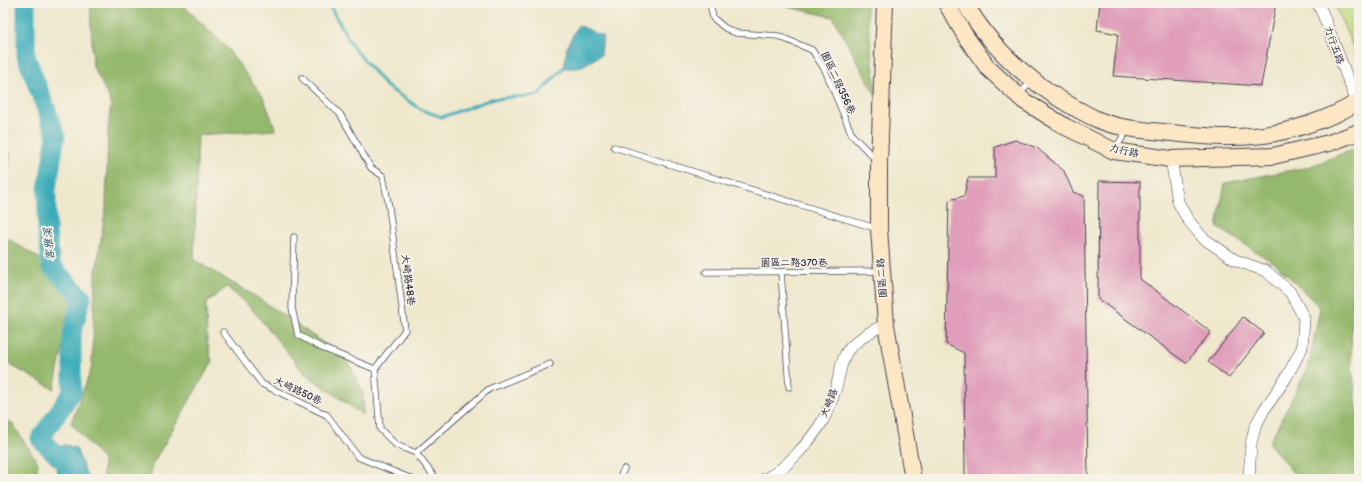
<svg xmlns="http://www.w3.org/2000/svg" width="1362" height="482" font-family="'Balsamiq Sans','LXGW WenKai TC',sans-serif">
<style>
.green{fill:#bbd77d;stroke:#6e7c5c}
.forest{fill:#94b86c;stroke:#5b6d54}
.water{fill:#3babb9;stroke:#2e667a}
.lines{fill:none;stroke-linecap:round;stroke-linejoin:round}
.stream{stroke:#3babb9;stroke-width:3}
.river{stroke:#3babb9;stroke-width:19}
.building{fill:#e09eba}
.lane-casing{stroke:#414051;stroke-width:7}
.street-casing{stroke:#414051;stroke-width:12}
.secondary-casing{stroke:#414051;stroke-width:18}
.lane{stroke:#fff;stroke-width:5.5}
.street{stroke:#fff;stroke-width:11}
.secondary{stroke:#fce6c4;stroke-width:16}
.labels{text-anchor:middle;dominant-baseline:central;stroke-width:3.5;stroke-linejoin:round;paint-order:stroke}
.street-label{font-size:10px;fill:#22223b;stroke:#f7f3e8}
.water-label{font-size:11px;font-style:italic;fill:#2c596d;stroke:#f7f3e8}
</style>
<rect width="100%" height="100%" fill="#f7f3e8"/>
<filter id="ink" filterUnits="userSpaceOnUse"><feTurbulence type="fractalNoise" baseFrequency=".025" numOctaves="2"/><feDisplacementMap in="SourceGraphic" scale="8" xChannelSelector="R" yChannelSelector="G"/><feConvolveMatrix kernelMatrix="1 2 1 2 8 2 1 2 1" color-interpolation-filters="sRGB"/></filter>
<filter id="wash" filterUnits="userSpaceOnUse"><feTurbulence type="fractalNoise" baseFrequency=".012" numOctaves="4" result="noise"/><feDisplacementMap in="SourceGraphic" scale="16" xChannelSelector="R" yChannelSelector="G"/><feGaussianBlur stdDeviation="0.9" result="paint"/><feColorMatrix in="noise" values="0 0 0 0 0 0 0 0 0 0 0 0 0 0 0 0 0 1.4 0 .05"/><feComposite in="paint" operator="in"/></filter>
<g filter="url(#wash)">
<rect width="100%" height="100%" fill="#efe8cd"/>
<path class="green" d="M1334,3H1359V62Z"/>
<g class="forest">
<path d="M90,3H181L227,48L263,97L276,130L198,135L194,260L258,298L347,359L363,393V415L304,373L252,309L227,287L206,303L207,342L212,362L152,465L150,479H103V460L71,423L92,367L95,278L106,207L108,130L111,102L93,66Z"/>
<path d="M770,3H866L877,98L833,17Z"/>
<path d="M1359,147V212L1353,224L1351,361L1359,422V479H1298L1269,443L1308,368L1320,308L1276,264L1217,227L1225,183L1308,167Z"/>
<path d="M3,149L10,152L3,212Z"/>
<path d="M3,236L77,281L54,389L3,361Z"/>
<path d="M3,418L13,424L38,463L36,479H3Z"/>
</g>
<g class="water">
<path d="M578,25L603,36L601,55L579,68H564L567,47Z"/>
<path d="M65,445L76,448L88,479H60L50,449Z"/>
</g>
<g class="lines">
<path class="stream" d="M330,3L331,8L353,47L386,86L422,110L442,117L492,99L538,95L566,65"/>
<path class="river" d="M26,3V56L56,135L47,189V233L51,266L82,298L72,333V392L40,439L61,459"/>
</g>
<g id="blocks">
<g class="building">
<path d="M1100,3H1276L1261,86L1113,76L1118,34L1097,30Z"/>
<path d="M1015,140L1037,148L1064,171L1073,192L1084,196L1088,479H965L964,353L946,344L949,200L964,196L968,178H995V147Z"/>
<path d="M1099,181L1140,182V279L1211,332L1186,363L1098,299Z"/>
<path d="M1243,317L1264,333L1229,378L1208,362Z"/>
</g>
</g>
</g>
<g filter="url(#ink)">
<use href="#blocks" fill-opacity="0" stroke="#414051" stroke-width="1"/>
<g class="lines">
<g class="lane-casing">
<g id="lane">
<path d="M710,3L713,18L725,28L736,33L778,36L812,50L825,70L852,135L876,160"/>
<path d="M302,78L340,114L371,168L383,176L389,207L405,330L375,369L380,429L396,445L416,453L436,479"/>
<path d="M1018,95L1032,81"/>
<path d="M614,147L878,229"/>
<path d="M1115,149L1128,129"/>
<path d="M294,237L292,308L298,335L322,348L375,369"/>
<path d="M706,272L881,271"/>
<path d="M781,272L789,387"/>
<path d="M223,332L262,384L327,415L358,457L412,479"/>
<path d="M416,453L489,389L550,364"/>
<path d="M619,479L624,469"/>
</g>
</g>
<g class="street-casing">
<g id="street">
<path d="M1317,3L1322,12L1359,108"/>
<path d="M1171,159L1178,202L1188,220L1203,238L1235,260L1266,271L1290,292L1304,318L1302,348L1286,378L1264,410L1255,427L1251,444L1249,479"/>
<path d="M764,479C784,472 811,440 822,422C827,413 832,401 835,391C839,379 840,366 845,355C850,344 874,328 886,325"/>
</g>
</g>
<g class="secondary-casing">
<g id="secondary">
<path d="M885,3L879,163V229L886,325L913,479"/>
<path d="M946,3L966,37L988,68L1024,101L1066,127L1114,151L1171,159L1273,156L1329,143L1359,132"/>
<path d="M965,3C993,53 1041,92 1092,117C1113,128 1140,130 1163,132C1191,135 1225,139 1253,136C1285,134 1332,119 1359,101"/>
</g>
</g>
<use href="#lane" class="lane"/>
<use href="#street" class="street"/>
<use href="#secondary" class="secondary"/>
</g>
</g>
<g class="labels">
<g class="street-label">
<text transform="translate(1334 45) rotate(70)">力行五路</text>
<text transform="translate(838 83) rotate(65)">園區二路356巷</text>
<text transform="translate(1124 151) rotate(13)">力行路</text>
<text x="794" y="263">園區二路370巷</text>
<text transform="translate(882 278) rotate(-94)">園區二路</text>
<text transform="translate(408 280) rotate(83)">大崎路48巷</text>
<text transform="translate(298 391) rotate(25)">大崎路50巷</text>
<text transform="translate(829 403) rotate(-68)">大崎路</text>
</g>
<g class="water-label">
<text transform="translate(49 244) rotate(-95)">客雅溪</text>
</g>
</g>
<rect width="1362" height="482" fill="none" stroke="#f7f3e8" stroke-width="16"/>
</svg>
